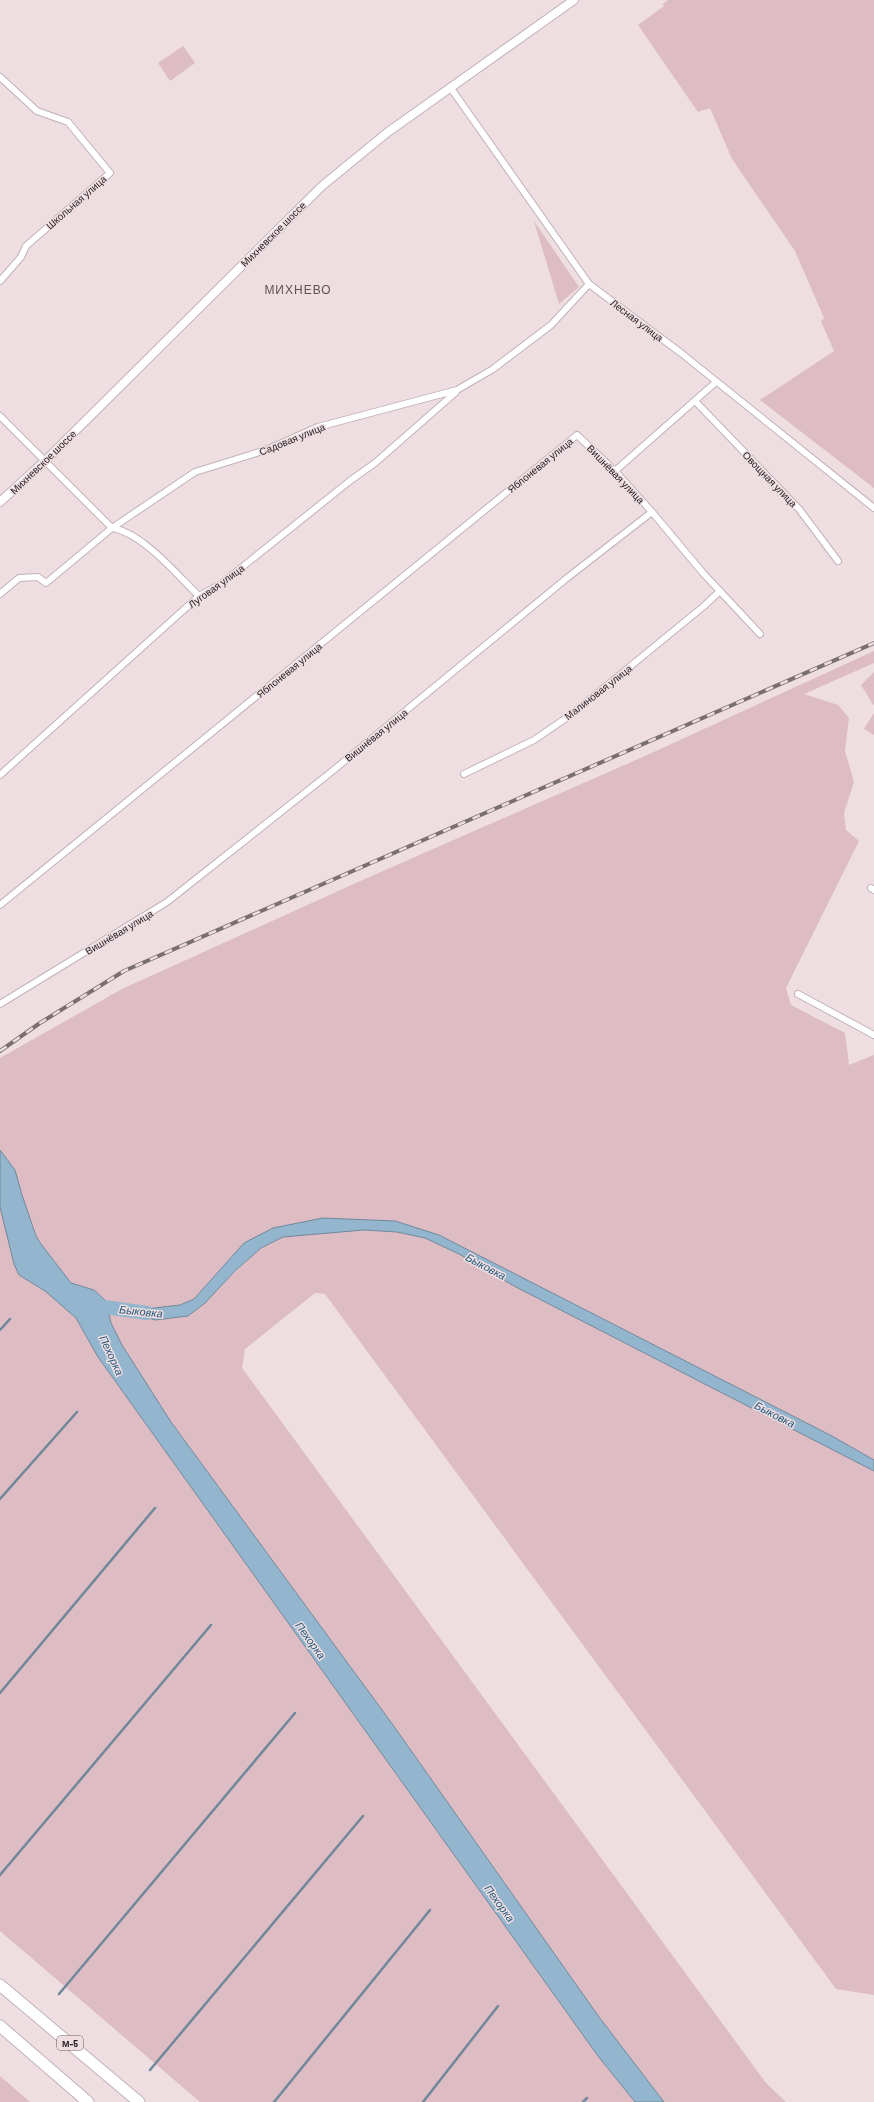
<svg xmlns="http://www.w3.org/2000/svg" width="874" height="2102" font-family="Barlow,sans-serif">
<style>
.green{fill:#ddbcc3}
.water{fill:#93b5ce;stroke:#71889a}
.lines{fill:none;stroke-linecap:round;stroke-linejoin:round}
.stream{stroke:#71889a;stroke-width:2.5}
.river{stroke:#93b5ce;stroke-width:14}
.minor-casing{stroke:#c1b2b5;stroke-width:8}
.tertiary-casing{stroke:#c1b2b5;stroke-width:10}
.trunk-casing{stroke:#c1b2b5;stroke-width:13}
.minor{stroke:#fff;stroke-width:6}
.tertiary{stroke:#fff;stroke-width:8}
.trunk{stroke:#fff;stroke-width:11}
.rail-casing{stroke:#796f71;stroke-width:4}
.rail{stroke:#eedee1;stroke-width:2.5;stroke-dasharray:8;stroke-linecap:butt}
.labels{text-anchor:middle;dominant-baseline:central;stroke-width:3;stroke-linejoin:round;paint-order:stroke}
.shield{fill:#eedee1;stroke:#605859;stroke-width:1}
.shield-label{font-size:9px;font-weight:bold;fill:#231e1f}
.street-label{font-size:10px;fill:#231e1f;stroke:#eedee1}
.water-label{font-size:11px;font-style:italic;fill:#1f577a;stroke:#eedee1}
.quarter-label{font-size:12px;letter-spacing:1px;fill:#5f5255;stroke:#eedee1}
</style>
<rect width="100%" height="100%" fill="#eedee1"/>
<g class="green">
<path d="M668,0H874V488L760,400L834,351L821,321L824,318L795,251L732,159L710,108L698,112L638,25L664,6L663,4Z"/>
<path d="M183,46L195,63L170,81L158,63Z"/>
<path d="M534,221L579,287L559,304Z"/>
<path d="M874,651V663L804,694L838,705L849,718L845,751L854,782L844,813L846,830L859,841L786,988L791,1005L845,1033L849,1065L874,1055V1460L832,1436L439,1235L395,1221L244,1243L194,1299L180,1305L129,1311L188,1316L261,1248L283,1237L364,1230L397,1232L425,1238L459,1254L514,1286L874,1471V1995L836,1989L325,1294L315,1293L245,1349L242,1368L766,2083L786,2102H664L599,2017L393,1725L171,1422L122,1345L111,1323L106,1301L94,1290L71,1283L41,1244L36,1236L22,1195L15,1170L0,1150V1058L122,989L358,882L645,756Z"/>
<path d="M874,672V706L861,685Z"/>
<path d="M874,713V735L864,729Z"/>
<path d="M0,1207L19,1275L45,1291L76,1318L98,1357L598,2056L635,2102H200L0,1931Z"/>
<path d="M0,2076L30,2102H0Z"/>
</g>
<g class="water">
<path d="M0,1150L15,1170L22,1195L36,1236L41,1244L71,1283L94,1290L106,1301L111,1323L122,1345L171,1422L393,1725L599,2017L664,2102H635L598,2056L98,1357L76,1318L45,1291L19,1275L14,1264L0,1207Z"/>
<path d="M323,1218L395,1221L439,1235L832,1436L874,1460V1471L514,1286L459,1254L425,1238L397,1232L364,1230L283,1237L261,1248L234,1272L205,1303L188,1316L155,1320L128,1311L180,1305L194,1299L244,1243L273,1228Z"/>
</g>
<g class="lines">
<g class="stream">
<path d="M0,1330L10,1319"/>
<path d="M0,1499L77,1412"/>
<path d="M0,1693L155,1508"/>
<path d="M0,1875L211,1625"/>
<path d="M59,1994L295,1713"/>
<path d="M150,2070L363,1816"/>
<path d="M274,2102L430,1910"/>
<path d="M423,2102L498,2006"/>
<path d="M583,2102L587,2098"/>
</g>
<path class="river" d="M90,1305L147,1313"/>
<g class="minor-casing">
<g id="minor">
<path d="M0,77L37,111L68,122L110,173L26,246L21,257L0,281"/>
<path d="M450,87L589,284L681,353L874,508"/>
<path d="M695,401L799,509L838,561"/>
<path d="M0,416L112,528C143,533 177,575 199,596"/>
<path d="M615,471L716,382"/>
<path d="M652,512L703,573L760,634"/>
<path d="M0,594L19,578L38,577L46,583L112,528L195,472L266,450L318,427L457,390L493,369L551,325L589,284"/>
<path d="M464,774L534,740L572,714L704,606L720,591"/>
<path d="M0,775L199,596L221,584L351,480L375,463L456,392"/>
<path d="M871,888L874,890"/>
<path d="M0,905L577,435L615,471L652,512L567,578L330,773L167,902L0,1004"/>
<path d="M798,994L874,1035"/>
</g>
</g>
<g class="tertiary-casing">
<path id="tertiary" d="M0,502L45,461L322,186L388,132L574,0"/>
</g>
<g class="trunk-casing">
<g id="trunk">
<path d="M0,1985L139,2102"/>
<path d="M0,2026L88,2102"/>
</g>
</g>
<use href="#minor" class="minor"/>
<use href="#tertiary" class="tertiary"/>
<use href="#trunk" class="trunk"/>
<g class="rail-casing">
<path id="rail" d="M0,1051L40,1023L124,971L874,643"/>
</g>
<use href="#rail" class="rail"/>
</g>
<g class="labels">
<rect class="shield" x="57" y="2036" width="26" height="14" rx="3"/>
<g class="shield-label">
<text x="70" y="2043">М-5</text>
</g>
<g class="street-label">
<text transform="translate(76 202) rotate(-41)">Школьная улица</text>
<text transform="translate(273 234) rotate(-45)">Михневское шоссе</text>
<text transform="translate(637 320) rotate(37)">Лесная улица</text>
<text transform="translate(292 439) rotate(-22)">Садовая улица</text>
<text transform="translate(43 462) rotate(-44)">Михневское шоссе</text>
<text transform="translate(540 465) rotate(-39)">Яблоневая улица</text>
<text transform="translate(616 474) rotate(46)">Вишнёвая улица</text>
<text transform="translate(770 479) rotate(46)">Овощная улица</text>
<text transform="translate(216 586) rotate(-36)">Луговая улица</text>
<text transform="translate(289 670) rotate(-39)">Яблоневая улица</text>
<text transform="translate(598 692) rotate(-38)">Малиновая улица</text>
<text transform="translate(376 735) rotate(-39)">Вишнёвая улица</text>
<text transform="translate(119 932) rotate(-31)">Вишнёвая улица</text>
</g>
<g class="water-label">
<text transform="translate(486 1266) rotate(28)">Быковка</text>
<text transform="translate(141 1311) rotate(6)">Быковка</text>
<text transform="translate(112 1355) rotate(65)">Пехорка</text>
<text transform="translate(775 1414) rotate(27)">Быковка</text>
<text transform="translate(311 1640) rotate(54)">Пехорка</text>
<text transform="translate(500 1903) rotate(54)">Пехорка</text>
</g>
<g class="quarter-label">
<text x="298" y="289">МИХНЕВО</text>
</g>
</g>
</svg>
